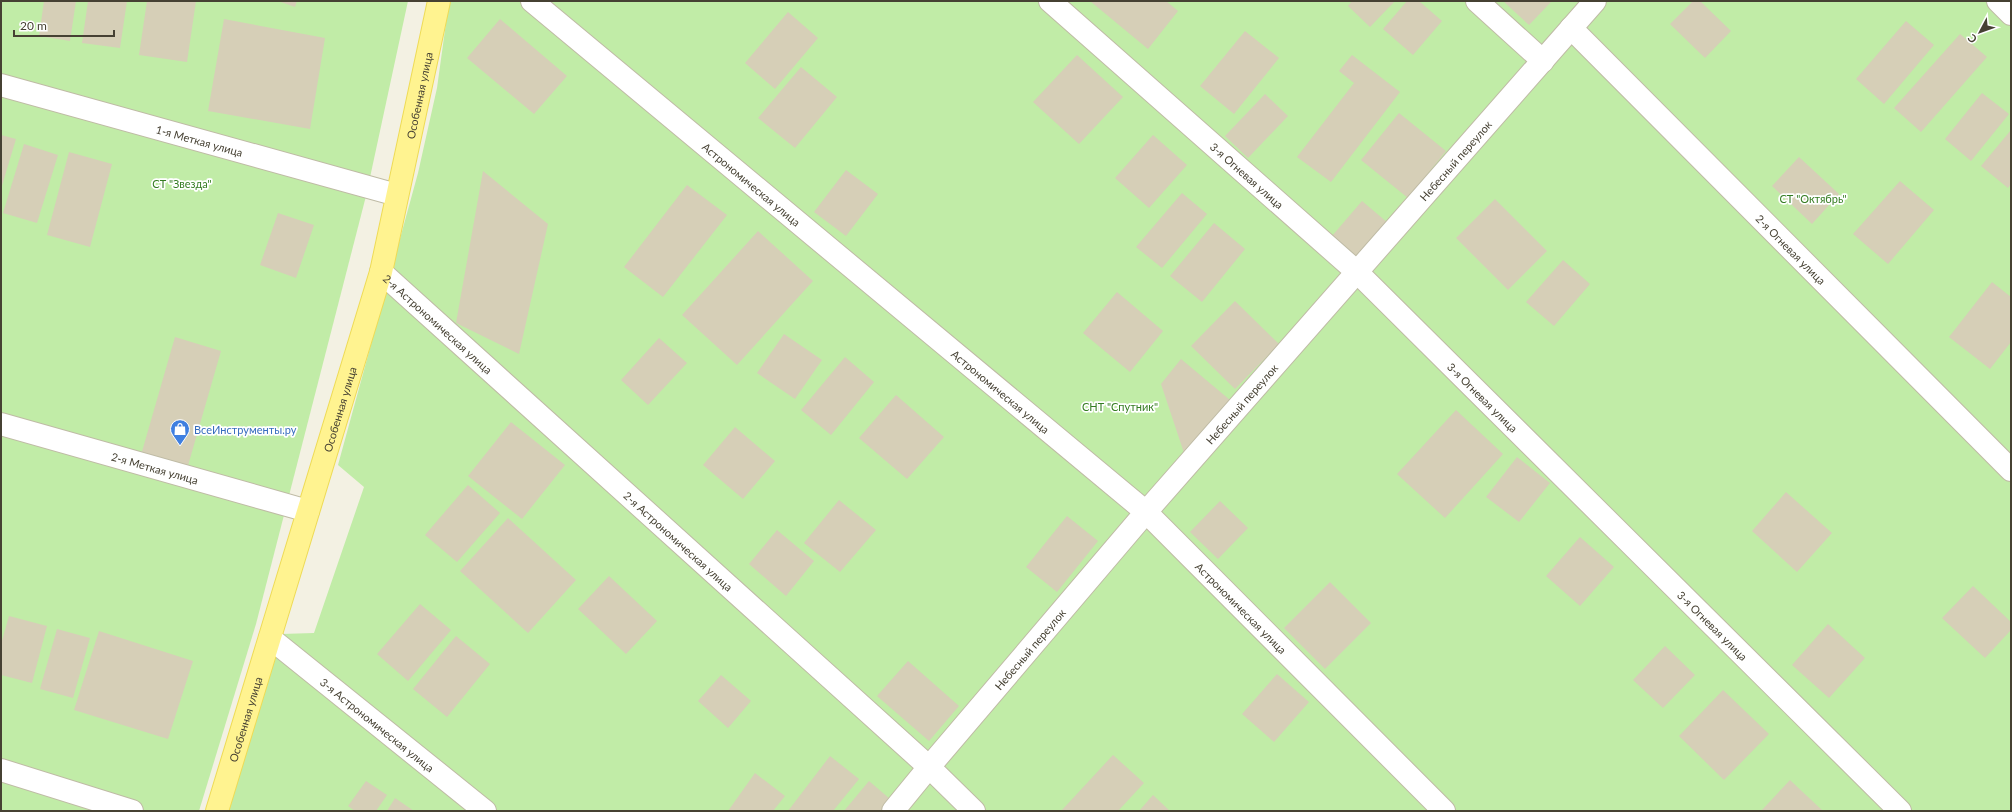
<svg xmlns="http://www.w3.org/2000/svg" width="2012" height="812" font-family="Lato,sans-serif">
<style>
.green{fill:#c1eca7}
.building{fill:#d6cfb7}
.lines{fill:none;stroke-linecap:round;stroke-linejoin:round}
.minor-casing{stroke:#bfbba5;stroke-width:24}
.major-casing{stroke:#eedb56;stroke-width:24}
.minor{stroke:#fff;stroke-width:22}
.major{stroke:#fff390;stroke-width:22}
.labels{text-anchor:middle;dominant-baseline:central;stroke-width:3.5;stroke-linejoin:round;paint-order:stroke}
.street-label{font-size:11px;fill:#464133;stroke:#fff}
.park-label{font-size:11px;fill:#347c21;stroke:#fff}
.shop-label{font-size:11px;fill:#366cbe;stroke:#fff;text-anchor:start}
</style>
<rect width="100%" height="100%" fill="#f3f1e3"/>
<g class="green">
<path d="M1,1H408L366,196L256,624L199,811H1Z"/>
<path d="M449,1H2011V811H229L281,634L314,633L364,487L338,465L418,173L437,88Z"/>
</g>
<g class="building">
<path d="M44,1H76L70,41L39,36Z"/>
<path d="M88,1H127L120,48L82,43Z"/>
<path d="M147,1H196L187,62L139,55Z"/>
<path d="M278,1H297L295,7Z"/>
<path d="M1090,1H1166L1178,11L1148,49Z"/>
<path d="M1352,1H1395L1370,27L1348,6Z"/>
<path d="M1407,1H1419L1442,21L1413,55L1383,29Z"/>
<path d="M1503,1H1552L1529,25Z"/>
<path d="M1693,1H1700L1731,31L1705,58L1670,24Z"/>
<path d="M788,12L818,38L775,89L745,63Z"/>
<path d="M224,19L325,38L310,129L208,111Z"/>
<path d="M500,19L567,76L534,114L467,58Z"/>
<path d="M1906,21L1934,45L1884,104L1856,79Z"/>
<path d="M1245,31L1279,58L1234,114L1200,86Z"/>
<path d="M1960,34L1987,57L1921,132L1894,108Z"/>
<path d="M1077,55L1123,97L1079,144L1033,102Z"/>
<path d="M1352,55L1400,92L1331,182L1297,157L1354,83L1339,71Z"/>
<path d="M801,67L837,97L795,148L758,118Z"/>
<path d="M1982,93L2009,114L1971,161L1945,139Z"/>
<path d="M1265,94L1288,116L1248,158L1225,136Z"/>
<path d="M1399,113L1446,151L1408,198L1361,160Z"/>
<path d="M2011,130V184L2008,188L1981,166Z"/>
<path d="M1,135L16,139L1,189Z"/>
<path d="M1153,135L1187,165L1149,208L1115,178Z"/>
<path d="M24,144L58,155L37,223L3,213Z"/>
<path d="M69,152L112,164L90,247L47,235Z"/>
<path d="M1799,157L1839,194L1812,224L1772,186Z"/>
<path d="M846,170L878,194L846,236L814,212Z"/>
<path d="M483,171L548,224L519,354L456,323Z"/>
<path d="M1900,181L1934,210L1888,264L1853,234Z"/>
<path d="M687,185L727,215L663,297L624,267Z"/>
<path d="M1182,193L1207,214L1162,268L1136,247Z"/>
<path d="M1495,199L1547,251L1508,290L1456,238Z"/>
<path d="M1362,201L1388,223L1358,258L1332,236Z"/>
<path d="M278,213L314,225L296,278L260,265Z"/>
<path d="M1214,223L1245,249L1202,302L1170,276Z"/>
<path d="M758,231L813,281L737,365L682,315Z"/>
<path d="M1563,260L1590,284L1554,326L1526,302Z"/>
<path d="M1992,282L2011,297V342L1990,369L1949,337Z"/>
<path d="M1117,292L1163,331L1130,372L1083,333Z"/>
<path d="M1235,301L1279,344L1235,389L1191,346Z"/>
<path d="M784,334L822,360L795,399L757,373Z"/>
<path d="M175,337L221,351L187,469L141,455Z"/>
<path d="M659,338L687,363L648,405L621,380Z"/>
<path d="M845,357L874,382L831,435L801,410Z"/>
<path d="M1181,359L1230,400L1185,456L1161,384Z"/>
<path d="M896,395L944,437L907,479L859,438Z"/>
<path d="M1456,410L1503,454L1445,518L1397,474Z"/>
<path d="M511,422L565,465L522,519L468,476Z"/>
<path d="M735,427L775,461L743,499L703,465Z"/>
<path d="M1517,457L1550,483L1519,522L1486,497Z"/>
<path d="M468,485L500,513L457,562L425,535Z"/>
<path d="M1786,492L1832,533L1797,572L1752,531Z"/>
<path d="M839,500L876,530L840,572L804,543Z"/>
<path d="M1220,501L1248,528L1218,559L1190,532Z"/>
<path d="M1067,516L1098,541L1057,592L1026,567Z"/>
<path d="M508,518L576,580L528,633L460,571Z"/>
<path d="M777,530L814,561L786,596L749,564Z"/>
<path d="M1580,537L1614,567L1580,606L1546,576Z"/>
<path d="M609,576L657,621L626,654L578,609Z"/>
<path d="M1330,582L1371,623L1325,669L1284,628Z"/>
<path d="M1973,586L2011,622V630L1985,658L1942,618Z"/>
<path d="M420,604L451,630L408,681L377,654Z"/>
<path d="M9,616L47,626L32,683L1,675V644Z"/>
<path d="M1828,624L1865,658L1829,698L1792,665Z"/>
<path d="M57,629L90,638L73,698L40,689Z"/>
<path d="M99,631L193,661L168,739L74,710Z"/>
<path d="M456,636L490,664L447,717L413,689Z"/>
<path d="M1665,646L1695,675L1663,708L1633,680Z"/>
<path d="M908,661L959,706L929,741L877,696Z"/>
<path d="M1277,674L1309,702L1274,742L1242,714Z"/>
<path d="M721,675L751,701L728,728L698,701Z"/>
<path d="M1723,690L1769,734L1724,780L1679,736Z"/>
<path d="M1113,755L1144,783L1118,811L1062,810Z"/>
<path d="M830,756L859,779L833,811H788Z"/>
<path d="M755,773L785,796L773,811H728Z"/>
<path d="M1790,780L1823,811H1761Z"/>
<path d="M366,781L387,795L376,811H355L348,806Z"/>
<path d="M869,781L890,799L881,811H844Z"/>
<path d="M1153,795L1170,811H1139Z"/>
<path d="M395,798L414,811H387Z"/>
</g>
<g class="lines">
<g class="minor-casing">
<g id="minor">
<path id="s1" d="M532,1L1146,512L1444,811"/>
<path id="s2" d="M1050,1L1357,272L1900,811"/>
<path d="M1477,1L1543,61"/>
<path d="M1998,1L2011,14"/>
<path id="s3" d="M1571,28L2011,470"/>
<path id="s4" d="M1,85L397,195"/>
<path id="s5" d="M381,272L929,767L974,811"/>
<path id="s6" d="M1,424L308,511"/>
<path id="s7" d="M270,638L485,811"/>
<path d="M1,770L132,811"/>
<path id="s8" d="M893,811L929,767L1146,512L1595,1"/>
</g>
</g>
<g class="major-casing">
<g id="major">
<path id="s9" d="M217,811L381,272L439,1"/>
</g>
</g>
<use href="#minor" class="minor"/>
<use href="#major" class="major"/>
</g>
<defs>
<g id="shop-pin" transform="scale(1)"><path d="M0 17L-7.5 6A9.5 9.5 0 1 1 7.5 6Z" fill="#3f7fe0" stroke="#fff"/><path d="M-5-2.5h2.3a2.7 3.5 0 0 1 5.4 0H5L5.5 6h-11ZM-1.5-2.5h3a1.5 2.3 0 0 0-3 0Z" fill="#fff"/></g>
</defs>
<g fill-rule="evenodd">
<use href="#shop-pin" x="180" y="429"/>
</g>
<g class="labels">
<g class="street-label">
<text stroke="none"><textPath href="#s9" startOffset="744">Особенная улица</textPath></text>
<text stroke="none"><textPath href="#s4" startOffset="206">1-я Меткая улица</textPath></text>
<text stroke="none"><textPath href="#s8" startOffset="860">Небесный переулок</textPath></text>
<text stroke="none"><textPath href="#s2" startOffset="263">3-я Огневая улица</textPath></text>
<text stroke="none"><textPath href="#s1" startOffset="286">Астрономическая улица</textPath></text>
<text stroke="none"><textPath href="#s3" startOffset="312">2-я Огневая улица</textPath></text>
<text stroke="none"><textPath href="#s5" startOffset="77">2-я Астрономическая улица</textPath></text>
<text stroke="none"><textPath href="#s1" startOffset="610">Астрономическая улица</textPath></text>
<text stroke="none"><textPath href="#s2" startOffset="587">3-я Огневая улица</textPath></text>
<text stroke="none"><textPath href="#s8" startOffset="536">Небесный переулок</textPath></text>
<text stroke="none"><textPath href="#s9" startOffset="420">Особенная улица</textPath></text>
<text stroke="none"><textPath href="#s6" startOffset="160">2-я Меткая улица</textPath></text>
<text stroke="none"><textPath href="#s5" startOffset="401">2-я Астрономическая улица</textPath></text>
<text stroke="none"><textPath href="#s1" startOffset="934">Астрономическая улица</textPath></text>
<text stroke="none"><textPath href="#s2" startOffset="911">3-я Огневая улица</textPath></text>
<text stroke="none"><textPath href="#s8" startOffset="212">Небесный переулок</textPath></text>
<text stroke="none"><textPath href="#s9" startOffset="96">Особенная улица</textPath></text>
<text stroke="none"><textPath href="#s7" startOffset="138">3-я Астрономическая улица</textPath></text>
</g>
<g class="park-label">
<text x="182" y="183">СТ "Звезда"</text>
<text x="1813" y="198">СТ "Октябрь"</text>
<text x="1120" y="406">СНТ "Спутник"</text>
</g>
<g class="shop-label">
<text x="194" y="429">ВсеИнструменты.ру</text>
</g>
</g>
<rect width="2012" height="812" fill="none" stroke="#464133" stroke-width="4"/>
<g transform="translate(1980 32) rotate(229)" stroke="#ffffff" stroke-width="3" paint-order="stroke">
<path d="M0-3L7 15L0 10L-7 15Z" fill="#464133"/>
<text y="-6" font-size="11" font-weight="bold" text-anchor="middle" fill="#464133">С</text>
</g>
<path d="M14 30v6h100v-6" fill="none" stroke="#464133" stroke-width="2"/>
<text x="20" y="30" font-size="12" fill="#464133" stroke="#ffffff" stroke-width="3" paint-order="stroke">20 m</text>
</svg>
